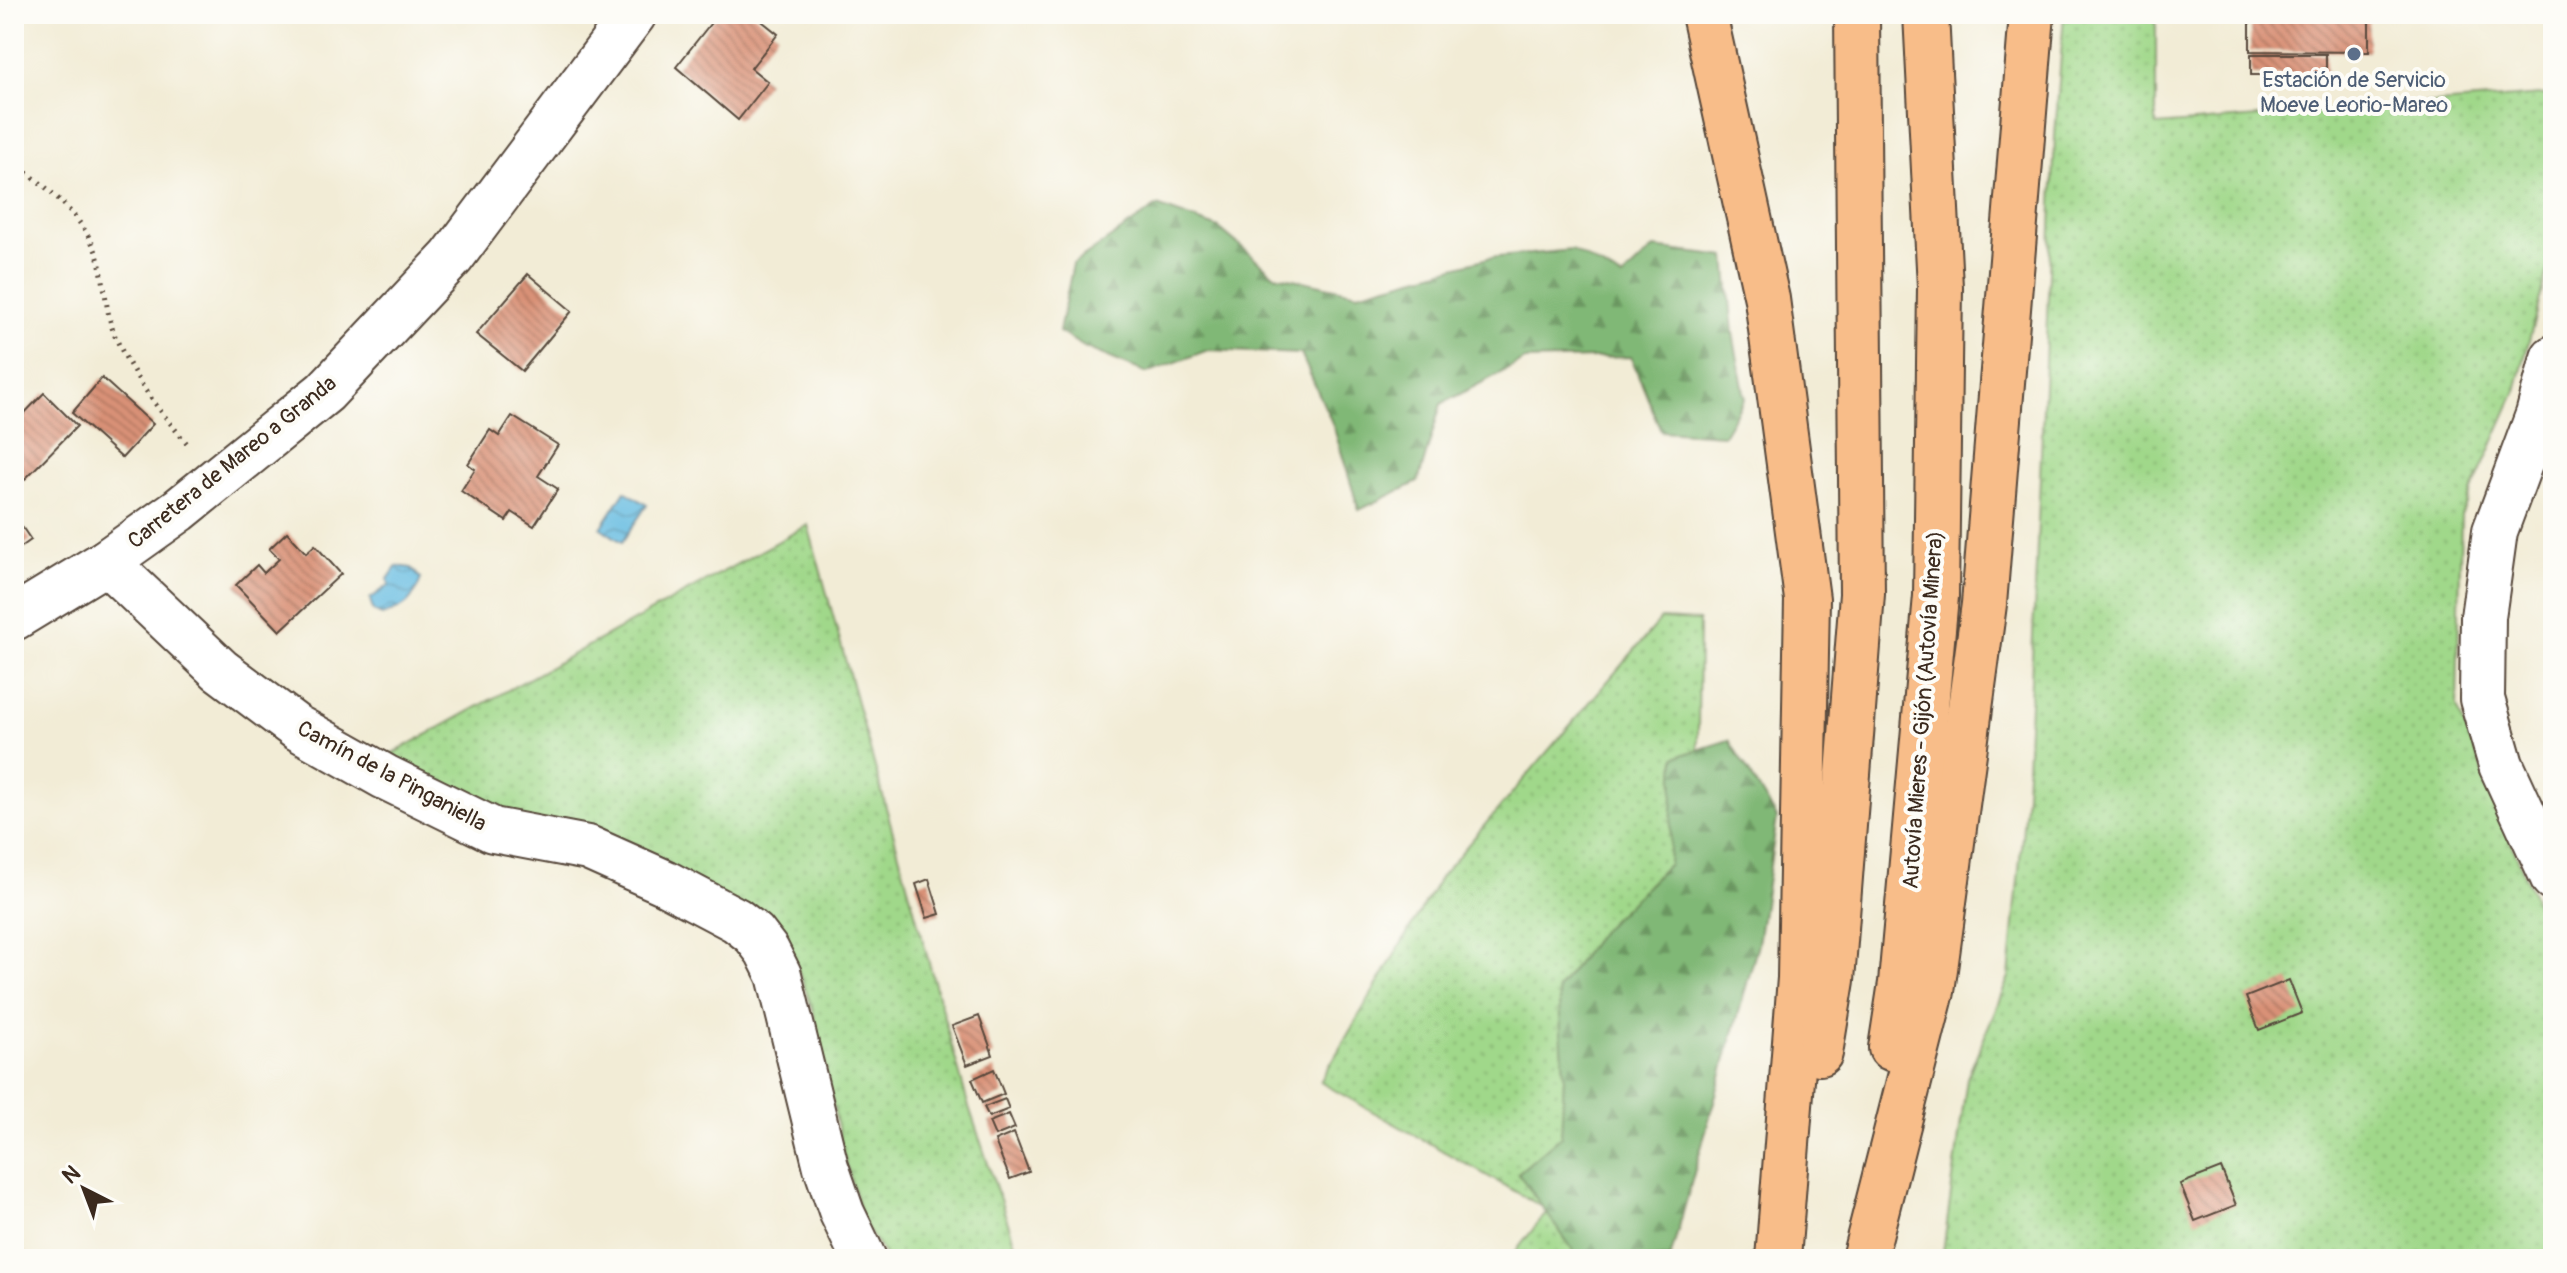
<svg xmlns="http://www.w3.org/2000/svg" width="2567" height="1273" font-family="Pangolin,sans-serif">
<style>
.grass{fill:url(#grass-dots);stroke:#6e8154;stroke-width:2}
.forest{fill:url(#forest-firs);stroke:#5e714a;stroke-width:2}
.water{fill:url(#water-waves);stroke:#507280;stroke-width:2}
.building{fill:url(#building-back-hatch)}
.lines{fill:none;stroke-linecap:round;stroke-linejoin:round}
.minor-casing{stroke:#56473a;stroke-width:48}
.highway-casing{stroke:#56473a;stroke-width:48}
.path{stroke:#56473a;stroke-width:5;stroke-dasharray:2 6;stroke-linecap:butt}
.minor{stroke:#fff;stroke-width:44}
.highway{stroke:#f8bd89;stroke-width:44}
.service-dot{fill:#5c6f8a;stroke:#fdfcf7;stroke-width:3}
.labels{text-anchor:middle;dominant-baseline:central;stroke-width:8;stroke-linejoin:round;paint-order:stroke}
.service-label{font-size:22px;fill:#4e5e75;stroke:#fdfcf7}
.street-label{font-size:22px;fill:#3b2a1e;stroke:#fdfcf7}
</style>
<defs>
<pattern id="grass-dots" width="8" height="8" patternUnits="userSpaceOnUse" patternTransform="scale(2)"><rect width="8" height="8" fill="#a0d88a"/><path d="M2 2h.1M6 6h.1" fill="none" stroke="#8bba77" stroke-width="1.8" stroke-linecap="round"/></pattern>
<pattern id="forest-firs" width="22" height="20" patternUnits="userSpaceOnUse" patternTransform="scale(2)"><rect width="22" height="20" fill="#80b876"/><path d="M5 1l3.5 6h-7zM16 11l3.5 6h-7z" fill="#6a9660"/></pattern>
<pattern id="water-waves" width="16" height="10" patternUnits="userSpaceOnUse" patternTransform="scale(2)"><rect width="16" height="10" fill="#64bbe1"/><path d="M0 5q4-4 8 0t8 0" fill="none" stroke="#5498b6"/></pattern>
<pattern id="building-back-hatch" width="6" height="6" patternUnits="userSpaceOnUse" patternTransform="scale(2)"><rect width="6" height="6" fill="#d99177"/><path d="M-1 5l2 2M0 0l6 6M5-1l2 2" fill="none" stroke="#b17761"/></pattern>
</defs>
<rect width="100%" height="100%" fill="#fdfcf7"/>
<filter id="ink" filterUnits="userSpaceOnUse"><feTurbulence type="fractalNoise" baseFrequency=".0125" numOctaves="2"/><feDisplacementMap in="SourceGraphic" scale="16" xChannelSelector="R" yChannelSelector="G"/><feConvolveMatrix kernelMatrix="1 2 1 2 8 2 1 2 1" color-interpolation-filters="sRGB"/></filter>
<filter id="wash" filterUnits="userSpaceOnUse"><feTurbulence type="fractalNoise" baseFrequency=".006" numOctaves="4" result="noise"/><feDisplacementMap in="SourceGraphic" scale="32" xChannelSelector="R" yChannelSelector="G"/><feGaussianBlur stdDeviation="1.8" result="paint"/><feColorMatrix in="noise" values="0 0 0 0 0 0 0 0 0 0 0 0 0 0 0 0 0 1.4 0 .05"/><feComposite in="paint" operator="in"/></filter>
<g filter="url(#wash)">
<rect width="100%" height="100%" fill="#f2ecd6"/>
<g class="grass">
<path d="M2064,14H2156V125L2553,94V248L2516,391L2461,516L2457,707L2553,946V957L2537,969L2549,1000H2553V1259H1942L1967,1078L2009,977L2026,794L2055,136Z"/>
<path d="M808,525L968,1104L1020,1259H887L863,1222L844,1156L813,1010L785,935L644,858L499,822L388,756Z"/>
<path d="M1661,619L1699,621L1697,844L1607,1259H1510L1548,1210L1320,1082L1441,876Z"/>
</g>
<g class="forest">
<path d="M1157,206L1219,228L1275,275L1358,293L1488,258L1572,250L1622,278L1654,248L1726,257L1733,333L1745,398L1723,435L1661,431L1631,357L1525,360L1441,404L1418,482L1359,510L1333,425L1301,354L1208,350L1147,373L1086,348L1059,332L1073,264Z"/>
<path d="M1729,740L1777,818L1758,944L1670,1259H1575L1573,1250L1518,1173L1561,1136L1564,1075L1558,989L1602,930L1669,864L1675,757Z"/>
</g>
<g class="water">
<path d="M625,491L647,505L622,542L601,528Z"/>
<path d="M397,566L411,568L421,579C412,603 406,608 382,615L373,611L370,599L389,585L388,579Z"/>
</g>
<g id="blocks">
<g class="building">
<path d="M718,14H753L778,34L751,68L768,82L738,120L676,67Z"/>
<path d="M2250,14H2369V52L2250,51Z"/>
<rect x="2251" y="54" width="75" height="21"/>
<path d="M528,274L572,311L522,371L476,334Z"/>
<path d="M102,378L153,424L122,458L72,413Z"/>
<path d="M44,393L77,426L25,479L14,468V424Z"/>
<path d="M512,416L558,445L538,476L558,489L534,526L512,512L506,521L461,491L475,469L468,464L490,430L499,436Z"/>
<path d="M14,515L31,540L14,552Z"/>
<path d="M287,532L306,553L315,545L341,574L280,631L236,585L257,565L264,573L279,559L269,549Z"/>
<path d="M929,879L940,914L927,918L916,884Z"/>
<path d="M2289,980L2302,1013L2259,1030L2246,997Z"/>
<path d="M979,1016L993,1055L967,1065L952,1026Z"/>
<path d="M994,1069L1004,1094L982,1103L972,1079Z"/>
<path d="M1005,1099L1009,1109L989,1117L984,1107Z"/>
<path d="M1009,1114L1015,1128L995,1136L989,1122Z"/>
<path d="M1014,1133L1029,1172L1010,1179L995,1141Z"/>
<path d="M2221,1168L2236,1205L2195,1221L2180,1184Z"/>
<path d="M14,1246L36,1259H14Z"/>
</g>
</g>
</g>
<g filter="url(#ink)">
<use href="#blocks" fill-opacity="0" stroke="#56473a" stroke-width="2"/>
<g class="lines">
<g class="minor-casing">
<g id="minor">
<path d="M2553,358L2538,415L2495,531L2483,617L2482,699L2501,765L2553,878"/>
<path d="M106,562L220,670L296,727L385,777L493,830L588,848L664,882L736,920L754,934L767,951L779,975L826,1167L842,1213L864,1259"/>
<path d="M14,618L106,562L179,510L325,392L452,257L634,14"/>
</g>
</g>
<g class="highway-casing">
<g id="highway">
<path d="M1704,14L1767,299L1807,599L1800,978L1778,1259"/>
<path d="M1891,1048L1901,983L1936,596L1940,287L1926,14"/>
<path d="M1820,1053L1832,980L1862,594L1857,14"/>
<path d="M1864,1259L1932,991L1984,604L2032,14"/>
</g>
</g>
<path class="path" d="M14,163C45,185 82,215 96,252C106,279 104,309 115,336C133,377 161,413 190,447"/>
<use href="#minor" class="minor"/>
<use href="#highway" class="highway"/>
</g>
</g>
<circle class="service-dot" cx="2354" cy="54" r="8"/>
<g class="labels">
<g class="service-label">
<text x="2354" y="80">Estación de Servicio<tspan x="2354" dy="25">Moeve Leorio-Mareo</tspan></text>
</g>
<g class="street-label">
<text transform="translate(232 462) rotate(-39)">Carretera de Mareo a Granda</text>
<text transform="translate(1923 710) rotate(-86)">Autovía Mieres - Gijón (Autovía Minera)</text>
<text transform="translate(392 776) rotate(28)">Camín de la Pinganiella</text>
</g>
</g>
<rect width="2567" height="1273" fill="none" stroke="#fdfcf7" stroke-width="48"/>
<g transform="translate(84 1189) rotate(318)" stroke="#fdfcf7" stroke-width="6" paint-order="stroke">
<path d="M0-6L14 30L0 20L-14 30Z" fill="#3b2a1e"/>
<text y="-12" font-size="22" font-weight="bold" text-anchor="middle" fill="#3b2a1e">N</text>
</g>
</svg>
